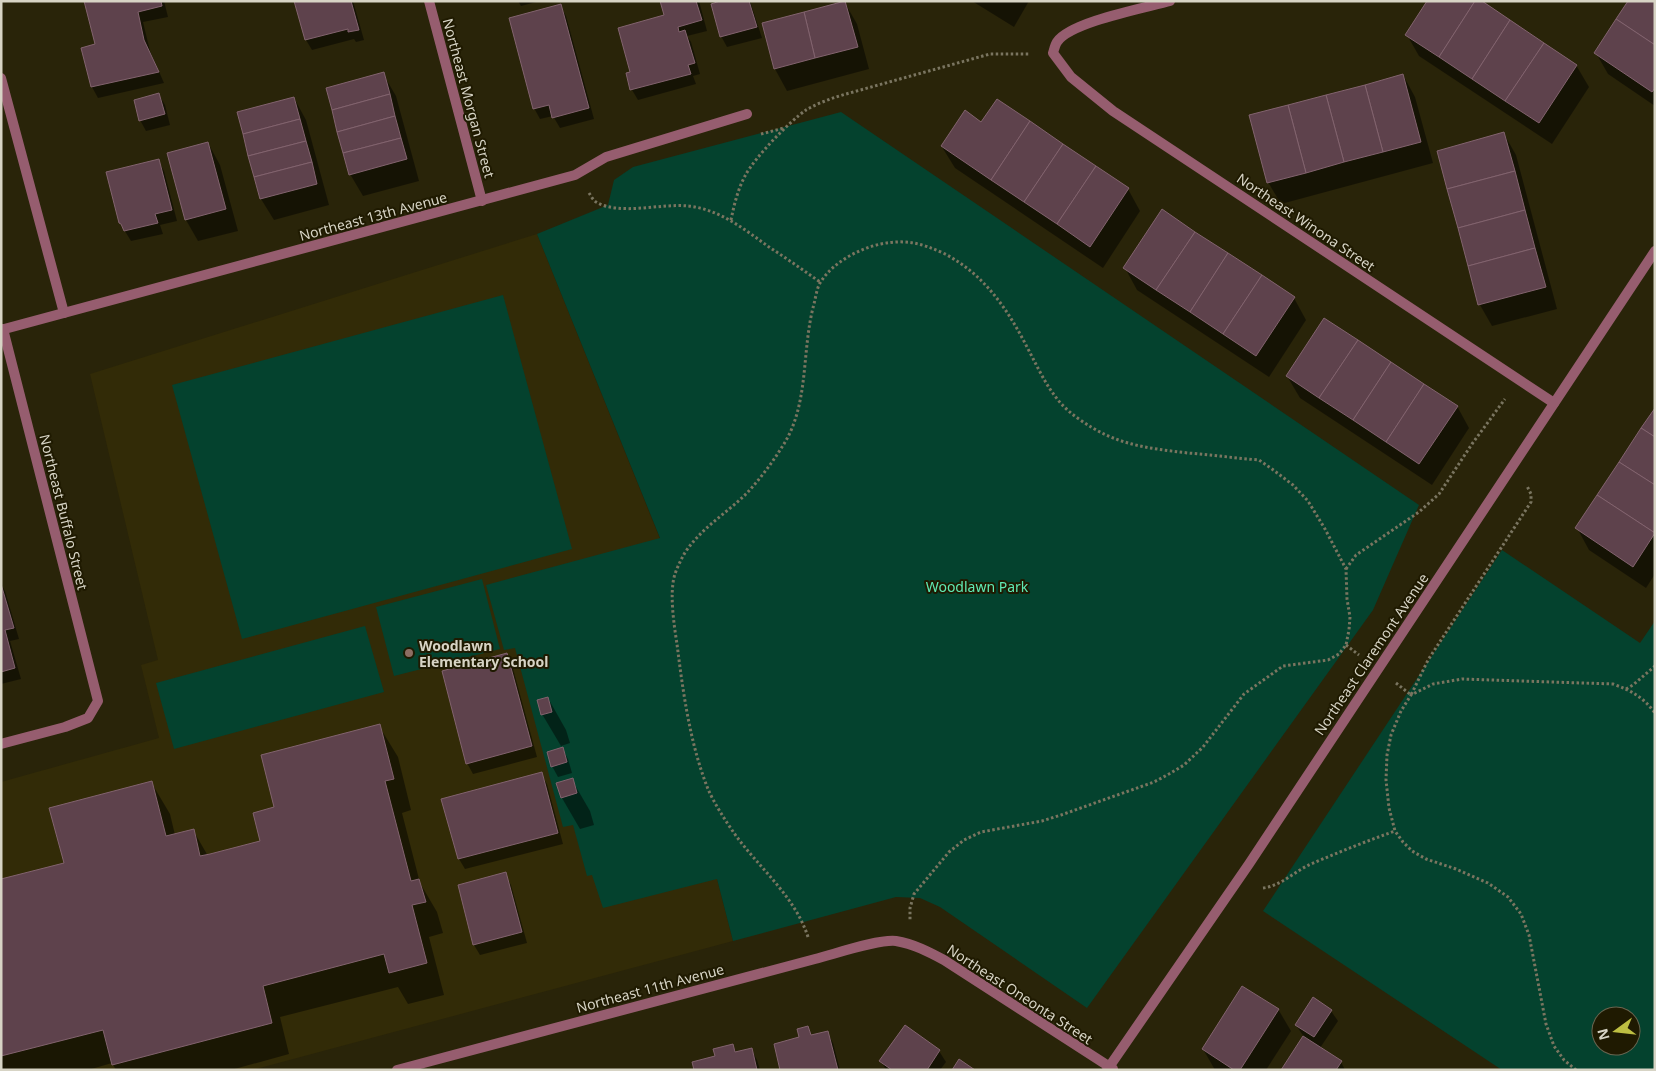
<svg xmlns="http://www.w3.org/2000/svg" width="1656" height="1071" font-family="'Noto Sans',sans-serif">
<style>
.built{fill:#322b07}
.green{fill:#04422e;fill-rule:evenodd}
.shadow{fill:#0007}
.building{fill:#5e424c;stroke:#82636e}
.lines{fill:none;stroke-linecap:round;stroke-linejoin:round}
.path{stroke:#7a7560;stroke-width:3;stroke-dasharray:2.5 2.5;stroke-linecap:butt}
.street{stroke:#965d6f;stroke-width:10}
.education-dot{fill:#8d6e63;stroke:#1f1a01;stroke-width:2}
.labels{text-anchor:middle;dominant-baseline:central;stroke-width:4;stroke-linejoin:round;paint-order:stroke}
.street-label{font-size:14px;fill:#d7d4c5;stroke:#1f1a01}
.park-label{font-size:14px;fill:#5feab4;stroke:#1f1a01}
.poi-label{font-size:14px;font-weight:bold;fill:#d7d4c5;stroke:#1f1a01;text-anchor:start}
</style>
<rect width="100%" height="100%" fill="#292409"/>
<path class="built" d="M537,234L660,539L717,879L733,941L252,1070H1V782L159,738L141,665L158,660L90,374Z"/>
<g class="green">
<path d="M841,112L1419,505L1373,610L1087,1008L940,907L920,898L896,897L733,941L717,879L603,908L592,875L587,876L573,825L563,827L515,648L504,650L486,585L660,538L537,234L608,205L614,180L633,167Z"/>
<path d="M503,295L572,549L242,639L172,385Z"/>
<path d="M1502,550L1640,643L1655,621V1070H1502L1263,911ZM1601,1016H1631V1046H1601Z"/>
<path d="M482,579L500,649L394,676L376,607Z"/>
<path d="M365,626L384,692L174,749L156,683Z"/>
</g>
<g class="shadow">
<path d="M86,1H164L168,17L143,22L150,51L164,83L98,98L92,87L82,49L96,45Z"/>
<path d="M296,1H353L364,40L356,42L354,39L312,50L306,40Z"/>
<path d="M518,1H540L521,6Z"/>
<path d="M661,1H699L707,31L687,36L691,42L700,74L693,76L696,84L638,100L632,90L627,74L631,73L665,16Z"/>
<path d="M725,1H750L762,38L727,47L721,36Z"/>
<path d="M972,1H1029L1014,27Z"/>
<path d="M1655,1V106L1608,74L1596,53Z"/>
<path d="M845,3L857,24L869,69L787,91L775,69L763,24Z"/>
<path d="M560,5L566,16L594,119L560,128L553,116L540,119L534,108Z"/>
<path d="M1407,35L1576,65L1589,87L1552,144L1419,56Z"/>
<path d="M383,74L396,96L419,181L363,196L350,174Z"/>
<path d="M1403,75L1415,97L1433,163L1281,204L1268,182Z"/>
<path d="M159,95L165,105L170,125L146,131L140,120Z"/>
<path d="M294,98L306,120L329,205L274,220L261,199Z"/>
<path d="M982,123L1128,189L1140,211L1103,268L955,168L942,147Z"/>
<path d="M1504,134L1516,155L1557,309L1492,326L1480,305L1439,152Z"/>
<path d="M208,143L220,165L238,231L198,241L186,220Z"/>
<path d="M158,160L164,171L177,221L160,225L163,234L131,241L120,223Z"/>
<path d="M1125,268L1294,298L1306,320L1269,377L1137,290Z"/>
<path d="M1287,376L1457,406L1469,428L1432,485L1300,398Z"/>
<path d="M1655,410V574L1646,588L1589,550L1577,528Z"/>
<path d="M1,584L5,591L19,639L10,641L21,679L1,684Z"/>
<path d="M506,655L512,665L537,757L473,774L467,763Z"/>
<path d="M548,698L566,730L570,743L561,746L542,714Z"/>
<path d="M379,726L398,757L411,810L402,813L420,883L437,912L443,933L429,937L444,995L408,1004L398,987L280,1017L289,1054L231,1070H116L112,1063L88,1070H1V881L65,864L151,782L170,814L175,835L193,830L208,856L262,842L276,808Z"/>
<path d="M562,748L568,759L572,773L558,777L552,766Z"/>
<path d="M541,774L547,784L563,844L465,869L459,859L443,800Z"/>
<path d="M572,780L590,811L594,825L580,829L562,798Z"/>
<path d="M505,874L511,885L527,943L480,955L474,945L459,886Z"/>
<path d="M1278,1009L1291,1031L1266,1070H1215L1203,1049Z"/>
<path d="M1331,1011L1338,1021L1320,1048L1341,1062L1345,1070H1282L1304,1037L1296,1025Z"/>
<path d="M906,1027L939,1051L946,1062L940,1070H886L881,1061Z"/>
<path d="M808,1028L812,1036L827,1032L833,1043L840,1070H781Z"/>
<path d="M732,1045L737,1053L751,1049L757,1060L760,1070H695Z"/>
</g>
<g class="building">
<path d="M84,1H161L162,6L138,12L144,40L159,72L91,87L81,48L95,44Z"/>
<path d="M294,1H351L359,30L348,32V29L305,40Z"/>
<path d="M660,1H696L702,20L678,27L679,32L685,30L695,63L688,65L691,74L630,90L626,73L630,72L618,28L664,15Z"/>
<path d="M720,1H749L757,27L720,37L711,4Z"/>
<path d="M845,1L858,47L815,58L804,12Z"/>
<path d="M1427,1H1475L1439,57L1405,35Z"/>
<path d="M1475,1H1482L1510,20L1472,79L1439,57Z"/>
<path d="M1628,1H1655V45L1616,19Z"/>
<path d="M561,4L589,108L552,118L549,105L533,109L509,18Z"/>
<path d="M804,12L815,58L774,69L762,23Z"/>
<path d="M1616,19L1655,45V88L1652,92L1594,53Z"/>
<path d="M1510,20L1544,43L1505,101L1472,79Z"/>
<path d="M1544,43L1577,65L1539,123L1505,101Z"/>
<path d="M384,72L390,94L332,110L326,88Z"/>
<path d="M1403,74L1421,142L1383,152L1365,85Z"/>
<path d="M1365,85L1383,152L1344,162L1326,95Z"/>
<path d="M159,93L165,114L139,121L134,100Z"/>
<path d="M390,94L395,116L337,132L332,110Z"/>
<path d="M1326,95L1344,162L1306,173L1288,105Z"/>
<path d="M294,97L300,119L243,134L237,112Z"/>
<path d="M997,99L1030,121L991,180L941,146L965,110L981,122Z"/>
<path d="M1288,105L1306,173L1267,183L1249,115Z"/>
<path d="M395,116L401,138L343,153L337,132Z"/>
<path d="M300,119L306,141L248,156L243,134Z"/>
<path d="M1030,121L1063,144L1024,202L991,180Z"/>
<path d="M1504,132L1515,171L1447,189L1437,151Z"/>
<path d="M401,138L407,159L349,175L343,153Z"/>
<path d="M306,141L312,162L254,177L248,156Z"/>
<path d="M208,142L226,209L185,220L167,153Z"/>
<path d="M1063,144L1096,166L1057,224L1024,202Z"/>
<path d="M159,159L172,210L155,214L158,223L124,231L121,224L119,223L106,172Z"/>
<path d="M312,162L317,184L260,199L254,177Z"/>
<path d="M1096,166L1129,188L1090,247L1057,224Z"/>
<path d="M1515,171L1525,210L1458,228L1447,189Z"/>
<path d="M1162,209L1195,232L1156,290L1123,268Z"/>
<path d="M1525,210L1535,248L1468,266L1458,228Z"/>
<path d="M1195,232L1228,253L1190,312L1156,290Z"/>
<path d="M1535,248L1546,287L1478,305L1468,266Z"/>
<path d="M1228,253L1262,275L1223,334L1190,312Z"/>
<path d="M1262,275L1295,297L1256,356L1223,334Z"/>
<path d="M1324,318L1358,340L1319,398L1286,376Z"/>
<path d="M1358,340L1391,362L1353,420L1319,398Z"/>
<path d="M1391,362L1424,384L1386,442L1353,420Z"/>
<path d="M1424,384L1458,406L1419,464L1386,442Z"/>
<path d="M1655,408V437L1641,428Z"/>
<path d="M1641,428L1655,437V485L1619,462Z"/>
<path d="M1619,462L1655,485V533L1597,495Z"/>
<path d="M1597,495L1655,533L1633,567L1575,528Z"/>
<path d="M1,584L14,628L5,630L15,668L1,672Z"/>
<path d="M507,653L532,746L466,764L442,671Z"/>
<path d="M548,697L552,712L541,715L537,700Z"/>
<path d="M380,724L394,779L385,781L411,881L419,879L426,902L412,905L427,963L389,973L384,954L263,986L272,1023L112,1065L103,1030L1,1056V879L64,863L49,808L152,781L166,836L194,829L200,856L210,854L260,841L253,813L274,807L261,755Z"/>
<path d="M563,747L567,762L551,767L547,752Z"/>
<path d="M542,772L558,833L458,859L441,799Z"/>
<path d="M573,778L577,793L561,798L556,783Z"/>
<path d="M506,872L522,932L473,945L458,885Z"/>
<path d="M1242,986L1279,1009L1240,1070H1234L1202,1049Z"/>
<path d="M1313,997L1332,1010L1314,1037L1295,1025Z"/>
<path d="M905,1025L940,1050L927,1070H892L879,1061Z"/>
<path d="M808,1026L811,1035L828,1031L838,1070H780L774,1044L799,1037L797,1029Z"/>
<path d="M1303,1036L1342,1061L1336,1070H1281Z"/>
<path d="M733,1044L735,1052L752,1048L757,1070H694L692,1062L715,1056L713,1049Z"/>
<path d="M959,1059L975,1070H952Z"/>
</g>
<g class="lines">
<g class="path">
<path d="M761,134L784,128"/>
<path d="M589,193C591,196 593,200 596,202C620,216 661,203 688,206C719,209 744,229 769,247C786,258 803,270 820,282"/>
<path d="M731,220C734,205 738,189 745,176C755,157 789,122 806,110C818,103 832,98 846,94L990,54H1030"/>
<path d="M1346,569L1356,555L1419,512L1439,494L1472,444L1505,399"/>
<path d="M1346,645L1359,655"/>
<path d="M1396,683L1411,695L1428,660L1531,502V494L1527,486"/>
<path d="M1626,689L1633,685L1655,666"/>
<path d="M1263,888C1281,886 1295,871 1311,864C1339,852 1367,841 1395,831"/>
<path d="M808,937C795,896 758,867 734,833C725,820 714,803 708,789C690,744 683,692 677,644C674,625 669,592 675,574C677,568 680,562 683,556C698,530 726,514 747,493C760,479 772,463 782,447C810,405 801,351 814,304C816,296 817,286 822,280C834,262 860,248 881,244C905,239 921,243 943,253C983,273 1007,308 1027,347C1042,375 1052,401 1079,419C1115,445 1146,448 1188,453C1212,455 1235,458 1259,460L1272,469L1293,485L1308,501L1325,529L1346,569L1347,599L1350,617L1349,630L1346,645L1339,654L1328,660L1283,666L1244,694L1203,747L1184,765L1169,774L1154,782L1061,815L1042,821L981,832L964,840L949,852L914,894L910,908V921"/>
<path d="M1576,1070L1564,1060L1554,1046L1546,1024L1529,935L1521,914L1508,897L1488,883L1456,869L1426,859L1412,851L1403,842L1395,831L1389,808L1386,780L1387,755L1391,735L1401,711L1411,695L1433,684L1462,679L1613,684C1632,691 1643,697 1655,713"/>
</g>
<g class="street">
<path d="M429,1L482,201"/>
<path d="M1170,1C1145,8 1070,22 1057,42C1055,45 1054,50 1053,53L1071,77L1113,111L1554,403"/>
<path d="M1,78L64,313"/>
<path d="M1,330L575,175L606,157L747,114"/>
<path d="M1,744L65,727L88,718L98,701L3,329"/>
<path d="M397,1070L815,959C835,954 878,939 896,941C914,944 929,952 944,960L1113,1069"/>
<path d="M1107,1070L1249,864L1655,251"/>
</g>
</g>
<circle class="education-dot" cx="409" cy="653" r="5"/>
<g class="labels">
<g class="street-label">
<text transform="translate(469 98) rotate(75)">Northeast Morgan Street</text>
<text transform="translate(373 216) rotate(-15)">Northeast 13th Avenue</text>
<text transform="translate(1306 222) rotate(34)">Northeast Winona Street</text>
<text transform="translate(64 512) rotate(76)">Northeast Buffalo Street</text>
<text transform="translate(1371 654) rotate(-56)">Northeast Claremont Avenue</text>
<text transform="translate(650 988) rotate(-15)">Northeast 11th Avenue</text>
<text transform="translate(1020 994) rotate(33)">Northeast Oneonta Street</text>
</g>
<g class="park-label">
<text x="977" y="586">Woodlawn Park</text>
</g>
<g class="poi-label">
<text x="419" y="645">Woodlawn<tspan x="419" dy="16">Elementary School</tspan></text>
</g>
</g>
<rect width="1656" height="1071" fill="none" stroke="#d7d4c5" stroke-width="5"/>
<g transform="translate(1616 1031) rotate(255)"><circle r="24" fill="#1f1a01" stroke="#69644f"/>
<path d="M0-4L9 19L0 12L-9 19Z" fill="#bebf42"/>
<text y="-8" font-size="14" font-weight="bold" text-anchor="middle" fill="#d7d4c5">N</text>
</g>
</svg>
